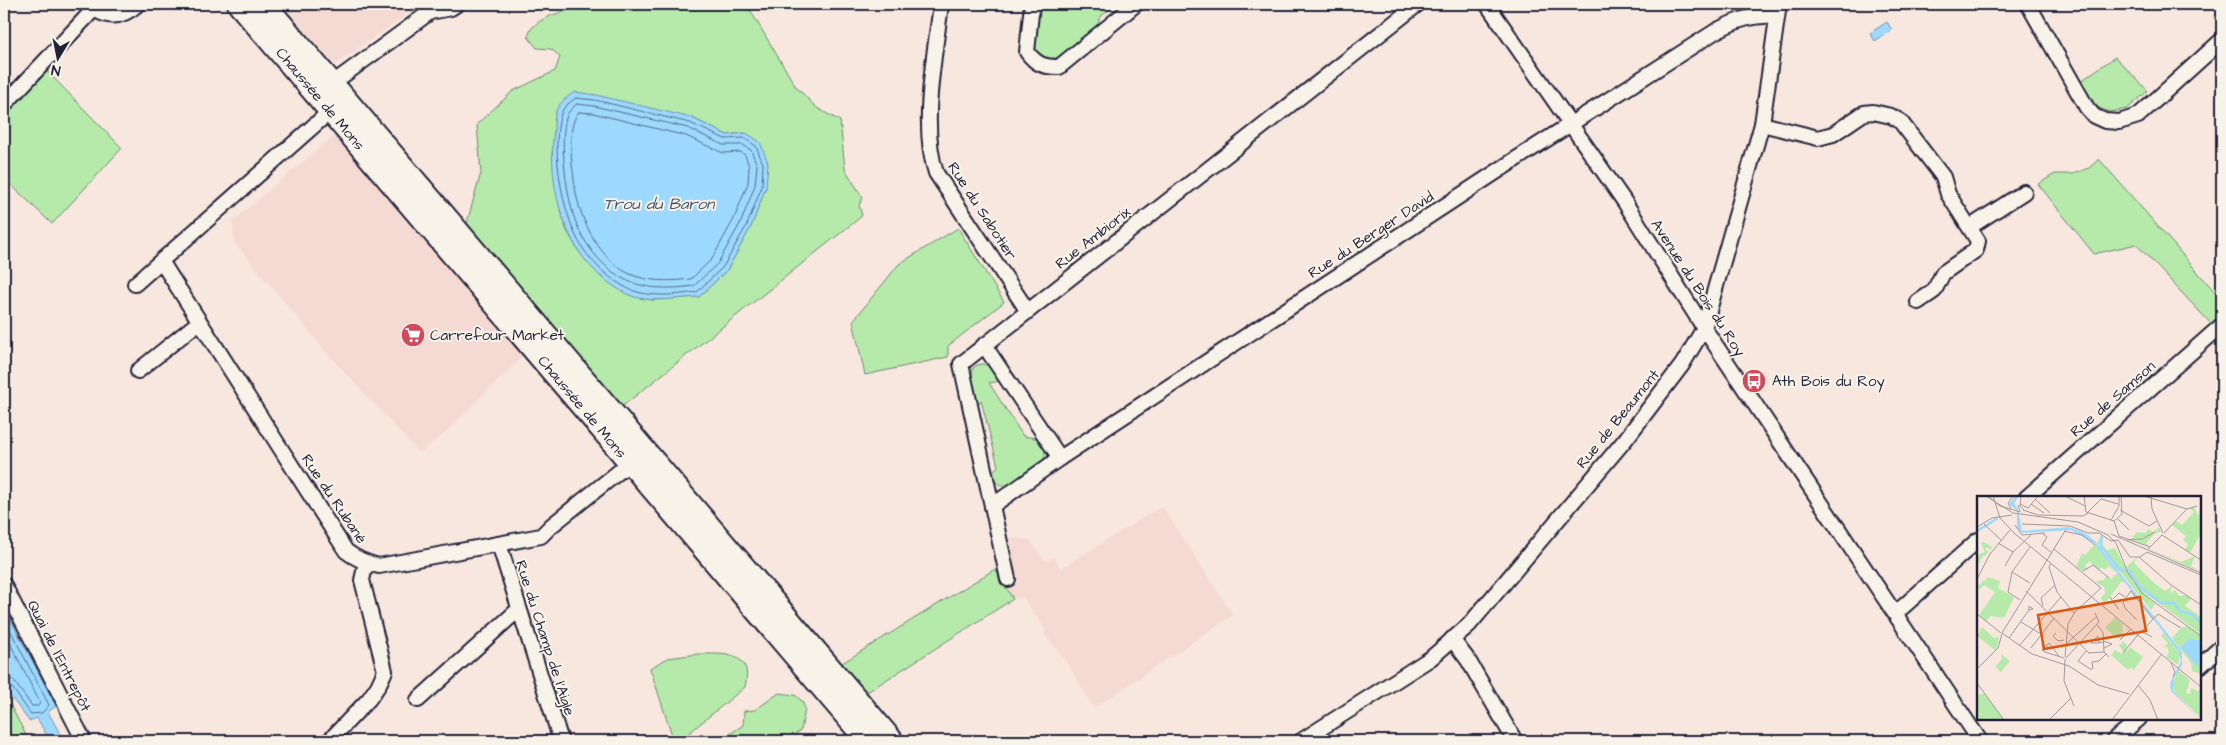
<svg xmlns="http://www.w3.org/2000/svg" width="2226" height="745" font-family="'Architects Daughter',sans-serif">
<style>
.built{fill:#f5dad3}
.green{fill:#b6eaab;stroke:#6c8673;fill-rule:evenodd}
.water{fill:#9dd9fe;stroke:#6c90b0}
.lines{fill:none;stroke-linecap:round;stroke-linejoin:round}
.shore{stroke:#536b89;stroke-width:1}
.minor-casing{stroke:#22223b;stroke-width:18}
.primary-casing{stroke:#22223b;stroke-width:26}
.minor{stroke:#f7f3e8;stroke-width:14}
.primary{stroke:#f7f3e8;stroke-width:22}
.labels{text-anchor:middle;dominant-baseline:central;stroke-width:4;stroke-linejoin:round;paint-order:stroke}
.street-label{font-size:15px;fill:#22223b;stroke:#f7f3e8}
.poi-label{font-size:15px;fill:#22223b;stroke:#f7f3e8;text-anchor:start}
.water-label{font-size:16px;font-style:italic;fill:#41506c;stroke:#f7f3e8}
.inset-river{fill:none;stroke:#9dd9fe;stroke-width:2.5}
.inset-road{fill:none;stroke:#a2989d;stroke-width:1}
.view{fill:#de560e;fill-opacity:0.15;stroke:#de560e;stroke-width:2.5}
.inset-edge{fill:none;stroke:#22223b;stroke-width:2.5}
</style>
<rect width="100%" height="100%" fill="#f8e7de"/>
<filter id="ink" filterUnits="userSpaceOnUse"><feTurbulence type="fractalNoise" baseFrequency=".02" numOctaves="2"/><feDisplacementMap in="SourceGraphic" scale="10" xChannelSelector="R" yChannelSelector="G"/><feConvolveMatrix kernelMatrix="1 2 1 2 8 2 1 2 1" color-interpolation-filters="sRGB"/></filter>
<g filter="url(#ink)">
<g class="built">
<path d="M273,4H422L329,69Z"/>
<path d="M338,132L524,355L443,435L419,453L328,354L234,242L233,221Z"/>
<path d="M1162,506L1233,615L1094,708L1064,658L1044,634L1045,629L1024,598L1013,599L1002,582L1005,537L1030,540L1043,558L1047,561L1054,557L1061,568Z"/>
</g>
<g class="green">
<path d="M608,4H667L673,10L686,4H738L750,10L796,87L817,108L840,121L845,169L863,198L859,205L862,216L619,409L466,226L481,173L477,124L513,91L555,71L560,57L551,49L537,48L528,37C529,34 530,29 533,27C546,12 589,5 608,4ZM556,112L692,118L727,135L746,133L766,187L751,227L727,270L699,297L652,300L628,294L601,277L578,250L566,229L552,154Z"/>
<path d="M1032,4H1116L1099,18V34L1059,67L1035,62Z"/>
<path d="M2115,57L2148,91L2127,109L2110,112L2099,108L2094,104L2078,83Z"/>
<path d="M40,64L122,148L52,224L4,178V105Z"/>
<path d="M2099,159L2222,300V325L2217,330L2136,244L2094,254L2038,184L2055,174H2072L2089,168Z"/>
<path d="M958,228L1004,302L948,346V357L865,375L853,321L899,264Z"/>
<path d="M983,364L991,367L1001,381L989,383L1023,436L1041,439C1044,445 1047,452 1044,458C1040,467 1010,488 1001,485C995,483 994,478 992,472L998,466L981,400L977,406L971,381L973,368L977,365Z"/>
<path d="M995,569L1013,599L864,694L839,665Z"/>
<path d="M698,654C724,654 754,651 745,687L679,741H674L650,668L668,658Z"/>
<path d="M4,693L29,741H4Z"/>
<path d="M779,693L795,695L802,701L805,709L801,730L787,741H720L743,725L744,711L755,710Z"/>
</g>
<g class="water">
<path d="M1887,22L1892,30L1875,41L1870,33Z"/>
<path d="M575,92L596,95L692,118L727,135L746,133L760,142L768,163L766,187L751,227L727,270L699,297C676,298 648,304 627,294C607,284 588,267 577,248C556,214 549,169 554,130C554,124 554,116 556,111C560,102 567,97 575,92Z"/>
<path d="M4,607L56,706L48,712L64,741H50L37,718L29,721L10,696L4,684Z"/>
</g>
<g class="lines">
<g class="shore">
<path d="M576,98L595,100L690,123L725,139L744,138L756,146L763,164L762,186L747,225L723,267L697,292C677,295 649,298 629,289C610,280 593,264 582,247C563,218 550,147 561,114C563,107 570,102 576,98Z"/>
<path d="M577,104L594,106L688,128L723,145H743L751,150L757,165L755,185L741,222L718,263L694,286C664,290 632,290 608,268C595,257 583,240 577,225C567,202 558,139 567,115C569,111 573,107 577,104Z"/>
<path d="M579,112L593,113L686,136L723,153L741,152L745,155L749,166L748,183L734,219L712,259L691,279C674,281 655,282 638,277C606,268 584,229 577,198C574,187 574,175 572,164C571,149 568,124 579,112Z"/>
<path d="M4,618L49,705L42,713L31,714L10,685L4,683"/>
<path d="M4,631L40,703L38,706H32L13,680L4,677"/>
</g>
<g class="minor-casing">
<g id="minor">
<path d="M88,4C106,20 121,19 138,4"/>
<path d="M941,4C935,55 920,125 936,173L1027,310"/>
<path d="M1032,4L1027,52C1036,64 1043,67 1059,67L1136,4"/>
<path d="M1487,4L1624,201L1704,328L1980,741"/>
<path d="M2028,4L2087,108L2094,116L2105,121L2119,122L2138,116L2222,40"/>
<path d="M326,88L430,12L451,8L457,4"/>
<path d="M4,105L94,9"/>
<path d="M1762,124L1818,138L1833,134L1864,113L1873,112L1891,116L1900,121L1943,177L1948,194L1978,241L1976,250L1943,273L1934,291L1918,302"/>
<path d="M1970,227L2024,192"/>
<path d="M161,261L346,551C356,559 366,563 379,566L541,536L551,526L636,458"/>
<path d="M135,284L335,107"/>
<path d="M984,345L1060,458"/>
<path d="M138,371L199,322"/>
<path d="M2026,498L2222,325"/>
<path d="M992,506L1060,458L1513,161L1716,31C1736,20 1754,14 1777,16"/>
<path d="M499,544L561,741"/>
<path d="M1008,579L961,364L1418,4"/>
<path d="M4,585L84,741"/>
<path d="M1896,613L1978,540"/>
<path d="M1452,639L1468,660L1515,741"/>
<path d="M2200,666L2222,646"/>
<path d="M418,700L518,610"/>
<path d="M329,741L369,699L378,686L385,671L362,580L366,563"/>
<path d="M1301,741L1431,658L1469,625L1625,440L1682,365L1704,328L1762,124L1779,4"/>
<path d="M2113,741L2139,719"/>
</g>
</g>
<g class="primary-casing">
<g id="primary">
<path d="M239,4L868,741"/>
<path d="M264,4L892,741"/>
</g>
</g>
<use href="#minor" class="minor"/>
<use href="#primary" class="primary"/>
</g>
</g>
<defs>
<g id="supermarket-disc" transform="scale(1.25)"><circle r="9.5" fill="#d1495b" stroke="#f7f3e8"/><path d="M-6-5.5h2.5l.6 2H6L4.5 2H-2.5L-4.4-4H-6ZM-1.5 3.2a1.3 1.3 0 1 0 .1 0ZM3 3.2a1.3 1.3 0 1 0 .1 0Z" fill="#fff"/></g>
<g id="bus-disc" transform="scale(1.25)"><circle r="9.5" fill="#d1495b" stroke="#f7f3e8"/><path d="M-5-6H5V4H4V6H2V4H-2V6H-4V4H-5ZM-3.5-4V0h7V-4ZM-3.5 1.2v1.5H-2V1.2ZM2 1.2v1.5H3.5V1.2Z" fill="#fff"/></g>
</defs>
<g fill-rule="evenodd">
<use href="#supermarket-disc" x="413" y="335"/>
<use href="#bus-disc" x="1754" y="381"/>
</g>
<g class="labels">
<g class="street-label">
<text transform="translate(320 99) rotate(50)">Chaussée de Mons</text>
<text transform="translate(982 211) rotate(57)">Rue du Sabotier</text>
<text transform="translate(1371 235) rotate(-33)">Rue du Berger David</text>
<text transform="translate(1093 238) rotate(-38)">Rue Ambiorix</text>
<text transform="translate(1698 288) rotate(57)">Avenue du Bois du Roy</text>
<text transform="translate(2113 399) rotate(-41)">Rue de Samson</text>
<text transform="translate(582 407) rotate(50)">Chaussée de Mons</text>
<text transform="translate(1618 419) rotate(-51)">Rue de Beaumont</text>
<text transform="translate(334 499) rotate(56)">Rue du Rubané</text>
<text transform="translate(545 638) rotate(72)">Rue du Champ de l'Aigle</text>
<text transform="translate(59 656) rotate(63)">Quai de l'Entrepôt</text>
</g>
<g class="poi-label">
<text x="430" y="335">Carrefour Market</text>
<text x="1772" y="381">Ath Bois du Roy</text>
</g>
<g class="water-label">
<text x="659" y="204">Trou du Baron</text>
</g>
</g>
<g transform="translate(1977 496)">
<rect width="224" height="224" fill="#f8e7de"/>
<path d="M217,10L221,20L224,12V37L213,57L208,54L211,48L206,44L209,40L195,29L199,25L205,29L217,16L212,12ZM182,31L184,36L178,37L169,47L172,50L158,45L170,41L178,36L163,43H154L160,36L169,37L171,33L176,36ZM125,38V48L130,54L138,52L156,86L178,108L174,114L120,47ZM7,46L15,51L13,55L11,51L8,53L12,56L5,61L0,73V59L8,56L4,47ZM118,48L139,75L138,76L132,70L128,74L124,71L122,75L112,65L108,70L111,73L106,75L99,71L105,57L108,59ZM160,48L204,66L218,60L214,70L224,76ZM161,61L157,67L177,87L188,95L195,90L193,98L198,94L202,100L210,99L214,103L208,110L224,121V138L161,92L149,71ZM140,77L148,86H144L127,109L124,101L128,98L127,91L118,86L127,84L129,80L134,83ZM10,81L23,85L21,92L37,101L27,122L13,120L9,126L2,119L18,96L7,89L2,94L0,91L6,85L1,82L8,85ZM138,121L146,128L145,138L140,142L128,132ZM210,130L224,140V178L215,175L214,167L195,142L204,132ZM5,131L17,142L22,141L19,155L0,140ZM187,137L203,158L201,169L189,161L192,156L190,151L186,152L191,147L184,140ZM146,145L150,149L149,156L153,151L166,161L156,175L155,171L151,174L134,159L138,154L145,158L147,156L142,150ZM24,158L33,165L24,176L18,171L25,163ZM201,174L213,184L209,197L213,198L214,192L221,195L224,192V222L197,196L196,187ZM7,197L27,224H0V199Z" fill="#b6eaab"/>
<path d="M38,0H42L37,7L41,14L45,35L92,31L108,37L118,45L205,156V169L197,182L196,195L224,224L194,195L193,187L204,165L202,156L117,47L94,34L45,37L40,31V15L32,8ZM213,142L224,145L221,172L204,151Z" fill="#9dd9fe"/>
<path class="inset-river" d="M0,35L21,22M125,40L124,50L143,74L152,75L162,90L184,107H197L203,115L216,119L224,127"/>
<path class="inset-road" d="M9,0L36,17L101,26L131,39L139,47L151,77L165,97L224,140M11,0L23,10L43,16L41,9M16,0L23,22L38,38M44,0L43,10L47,14M88,0L108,10M107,0L109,16M167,0L210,13L220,10M174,0L175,13L186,37M58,3L73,17M124,3L141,8M43,8L51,12L61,0M54,8L67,17M34,13L31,7L36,0M46,14L61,19L106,20L111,17M143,14L172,30L180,25M109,16L137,25M111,16L124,3M141,23L152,34M134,24L142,10V0M137,25L142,40L173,51M137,25L145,18L144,0M7,28L24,44M45,28L93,30L111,37M38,29L45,39L68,37M0,31L15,22L35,19M87,35L105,39L118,49M37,37L224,191M111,37H122L134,45L141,44M187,37L210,13M66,38L70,41L65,49L75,57M134,38L224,77M185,39L224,64M141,44L153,61H163L170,56L224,79M150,44L165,43L178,36M21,47L36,56M77,53L124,92L98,116L91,128L88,161M171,53L185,39M162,61L194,89L224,109M74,67L72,71L80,96L97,117M28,70L36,56L54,39M106,75L116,69L132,82M35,76L53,87M0,83L13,58L33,34M49,95L112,157M133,101L142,114M136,103L142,97L148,101M43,104L31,96L35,76L53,51M66,110L64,102L78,89M148,112L146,106L154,95L176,123M148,112L160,124M0,118L24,137M44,126L64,138M120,129L126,136L127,156M165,135L181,118L204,132M25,137L55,158L92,170L121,189L152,198M25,137L88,35M79,137L76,140L81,145L87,144M32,142L52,114V110L56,113L52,114M143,144L154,133M126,145L135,148L127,152M122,147L121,140L114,147H122L126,146M88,149L120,120M42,150L84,101M54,152L77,122M109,155L101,165L115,174M111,157L127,156L132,161M146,157L164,135L175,141M82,160L72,147L65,154L68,156L87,162M89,162L122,126L118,117M88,163L87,185L97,210M194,167L198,176L196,181M0,173L21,152L25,138M116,173L115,166L122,165L129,158M0,187L27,224M161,189L173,204L181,224M72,224L94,202M135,224L184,159"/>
<path class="view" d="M163,101L169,135L67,153L61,119Z"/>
<rect width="224" height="224" class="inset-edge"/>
</g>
<rect width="2226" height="745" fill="none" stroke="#f7f3e8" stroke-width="20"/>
<rect x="10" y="10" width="2206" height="725" fill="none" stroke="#22223b" stroke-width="2" filter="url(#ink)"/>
<g transform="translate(58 58) rotate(190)" stroke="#f7f3e8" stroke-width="4" paint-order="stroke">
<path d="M0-4L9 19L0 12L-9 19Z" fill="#22223b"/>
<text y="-8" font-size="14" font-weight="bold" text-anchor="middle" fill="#22223b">N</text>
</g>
</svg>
